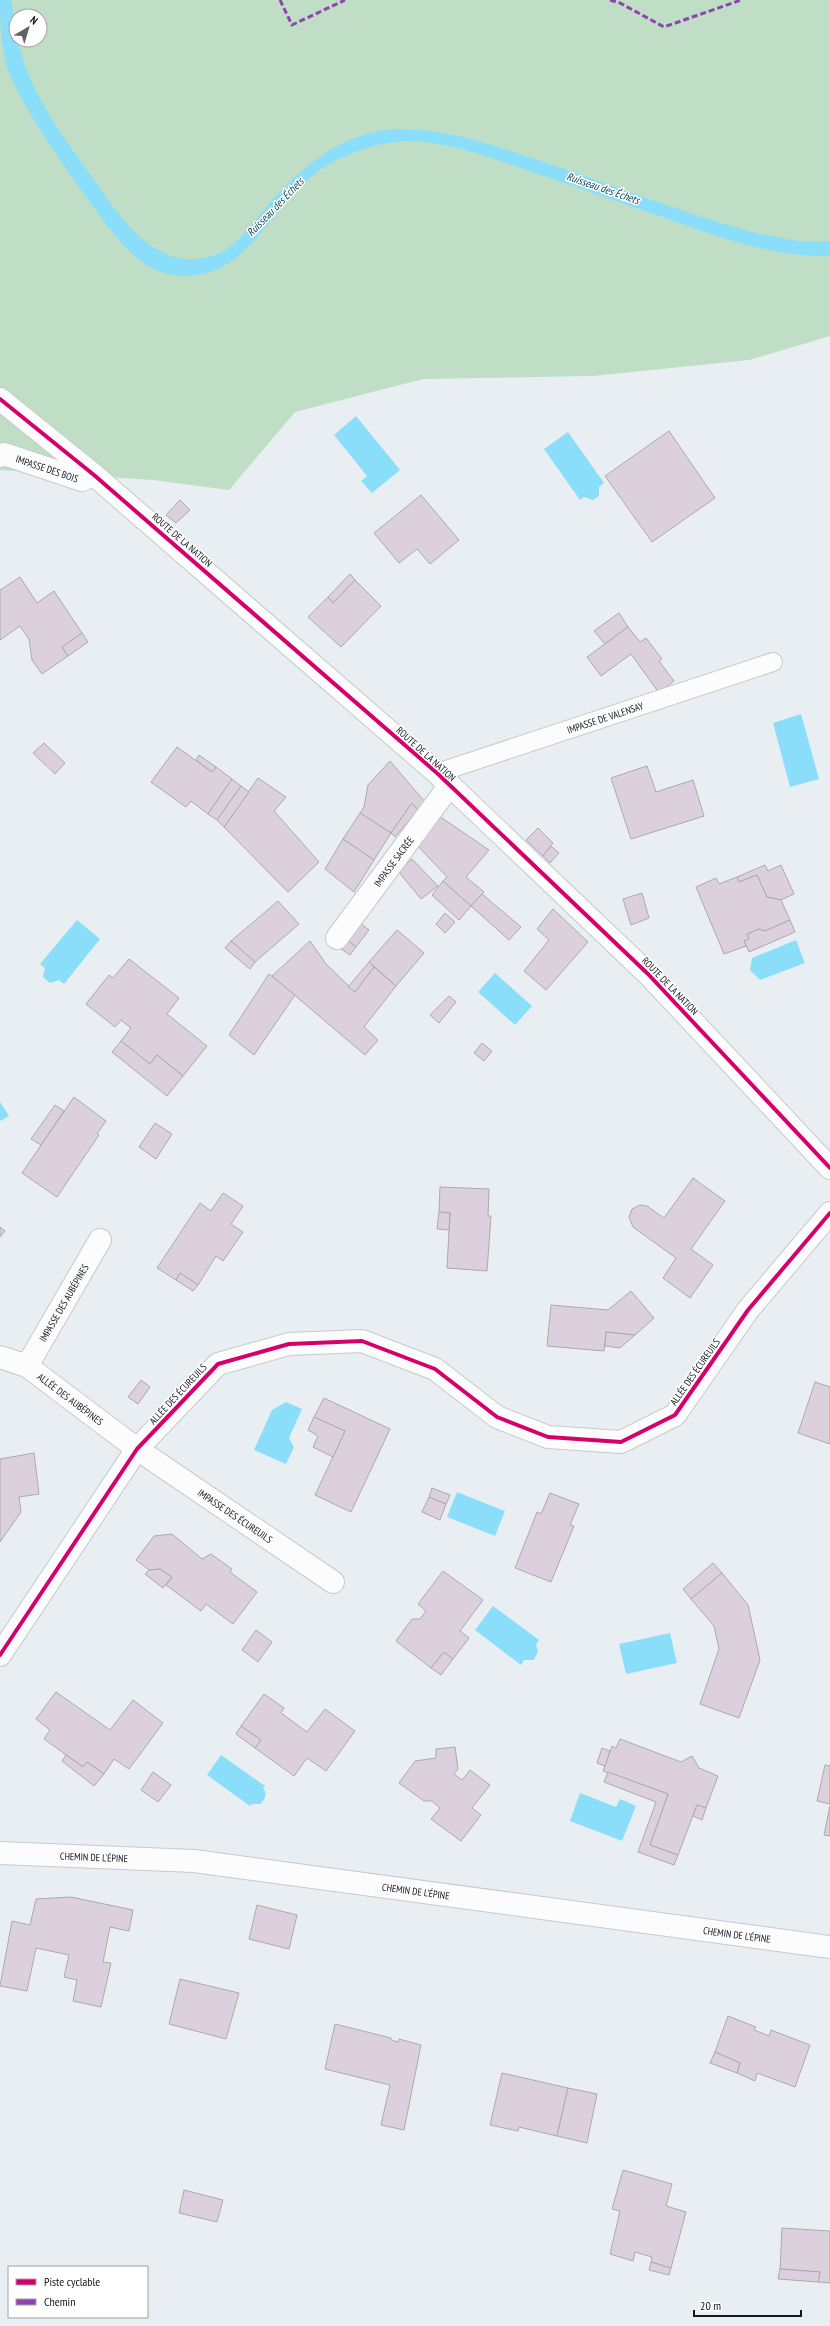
<svg xmlns="http://www.w3.org/2000/svg" width="830" height="2326" font-family="'PT Sans Narrow',sans-serif">
<style>
.green{fill:#c0dec5;fill-rule:evenodd}
.water{fill:#8bdefa}
.building{fill:#ddd0dd;stroke:#aaaaad}
.lines{fill:none;stroke-linecap:round;stroke-linejoin:round}
.service-casing{stroke:#c6cace;stroke-width:20}
.minor-casing{stroke:#c6cace;stroke-width:24}
.service{stroke:#fcfcfd;stroke-width:18}
.minor{stroke:#fcfcfd;stroke-width:22}
.quiet{stroke:#8e44ad;stroke-width:3;stroke-dasharray:6 3;stroke-linecap:butt}
.cycleway-casing{stroke:#fff;stroke-width:6}
.cycleway{stroke:#d6006c;stroke-width:4}
.labels{text-anchor:middle;dominant-baseline:central;stroke-width:3;stroke-linejoin:round;paint-order:stroke}
.street-label{font-size:10px;fill:#14171a;stroke:#fff}
.water-label{font-size:11px;font-style:italic;fill:#063d4c;stroke:#fff}
</style>
<rect width="100%" height="100%" fill="#e9eef2"/>
<path class="green" d="M0,0H830V336L749,360L593,376L423,379L295,412L229,490L153,480L0,470ZM16,16H40V40H16Z"/>
<g class="water">
<path d="M0,0H11L16,28V40H18C30,97 67,141 100,188C123,222 158,268 204,258C215,256 225,251 233,244C248,231 260,214 273,199C307,162 350,128 403,129C454,130 502,148 550,164C618,187 686,214 756,233L798,241H830V256C778,257 733,242 685,225C638,209 591,192 544,176C508,164 468,148 431,143C390,136 342,152 311,177C268,211 248,275 186,276C171,276 157,272 145,264C120,248 94,207 76,183C54,152 31,118 14,84C1,58 0,28 0,0Z"/>
<path d="M356,416L400,470L372,493L361,481L367,476L334,435Z"/>
<path d="M568,432L604,483L599,487V496L593,500L584,497L580,500L544,449Z"/>
<path d="M801,714L819,779L790,787L773,723Z"/>
<path d="M77,920L100,939L64,984L59,980L50,983L43,977L45,968L40,964Z"/>
<path d="M796,940L805,963L760,980L750,970L752,958Z"/>
<path d="M495,973L532,1006L515,1025L478,992Z"/>
<path d="M0,1102L9,1116L0,1121Z"/>
<path d="M286,1402L302,1409L289,1438L294,1447L286,1464L254,1450L272,1410Z"/>
<path d="M457,1492L505,1511L495,1536L447,1517Z"/>
<path d="M493,1606L539,1640L536,1645L538,1651L534,1660H524L521,1665L475,1630Z"/>
<path d="M670,1633L677,1663L626,1674L619,1644Z"/>
<path d="M221,1755L265,1786L263,1788C268,1794 265,1799 260,1804H252L250,1806L207,1775Z"/>
<path d="M580,1793L616,1807L620,1799L636,1806L622,1841L570,1821Z"/>
</g>
<g class="building">
<path d="M669,431L715,498L652,542L605,476Z"/>
<path d="M421,495L459,540L430,564L417,549L399,563L374,533Z"/>
<path d="M180,500L190,510L176,523L166,515Z"/>
<path d="M350,574L355,580L333,603L328,597Z"/>
<path d="M20,577L37,603L54,591L82,633L62,647L68,656L42,674L32,660L29,639L20,626L0,640V590Z"/>
<path d="M355,580L381,606L341,647L308,617L328,597L333,603Z"/>
<path d="M619,613L628,627L605,644L594,631Z"/>
<path d="M628,627L640,642L646,638L662,659L659,661L674,681L659,693L631,654L601,676L587,657Z"/>
<path d="M82,633L88,642L68,656L62,647Z"/>
<path d="M44,743L65,763L55,774L33,753Z"/>
<path d="M177,747L212,772L216,767L232,779L208,814L191,801L186,807L151,782Z"/>
<path d="M199,755L216,767L212,772L196,760Z"/>
<path d="M390,761L425,802L418,810L412,803L391,833L360,813L364,807L368,785Z"/>
<path d="M647,766L656,792L693,780L704,816L631,839L611,778Z"/>
<path d="M258,778L286,797L274,811L319,862L288,892L224,827Z"/>
<path d="M232,779L241,786L217,820L208,814Z"/>
<path d="M241,786L249,792L224,827L217,820Z"/>
<path d="M412,803L418,810L395,837L391,833Z"/>
<path d="M360,813L391,833L374,860L343,839Z"/>
<path d="M436,814L489,850L466,877L484,892L471,906L443,881L447,877L416,844Z"/>
<path d="M538,828L553,843L543,856L526,840Z"/>
<path d="M343,839L374,860L354,892L325,869Z"/>
<path d="M551,846L559,853L550,863L543,856Z"/>
<path d="M412,859L438,886L421,899L398,871Z"/>
<path d="M765,865L768,871L781,865L794,894L781,900L767,897L757,875L739,882L737,877Z"/>
<path d="M757,875L767,897L781,900L790,920L765,931L759,929L747,934L749,939L744,941L746,946L724,954L696,887L716,878L719,884L737,877L739,882Z"/>
<path d="M443,881L471,906L459,920L432,895Z"/>
<path d="M642,893L649,918L631,925L623,899Z"/>
<path d="M482,894L521,927L509,940L471,906Z"/>
<path d="M278,901L299,924L255,962L231,941Z"/>
<path d="M553,909L588,942L546,990L524,971L549,940L537,929Z"/>
<path d="M445,913L455,922L445,933L436,924Z"/>
<path d="M790,920L795,932L749,952L744,941L749,939L747,934L759,929L765,931Z"/>
<path d="M360,923L369,930L356,947L347,940Z"/>
<path d="M397,930L424,953L396,986L369,962Z"/>
<path d="M347,940L356,947L350,955L340,948Z"/>
<path d="M231,941L255,962L250,969L225,948Z"/>
<path d="M310,941L326,964L355,992L374,967L396,986L364,1027L378,1040L365,1055L272,976Z"/>
<path d="M129,959L179,998L167,1014L207,1046L183,1076L157,1055L150,1064L121,1041L131,1028L121,1020L115,1027L86,1004L109,975L113,978Z"/>
<path d="M369,962L374,967L355,992L348,987Z"/>
<path d="M269,974L295,995L254,1055L229,1035Z"/>
<path d="M449,996L456,1002L439,1023L430,1015Z"/>
<path d="M121,1041L150,1064L157,1055L183,1076L167,1096L112,1052Z"/>
<path d="M482,1043L492,1051L484,1061L474,1053Z"/>
<path d="M74,1097L106,1121L97,1134L99,1135L57,1197L22,1173Z"/>
<path d="M55,1105L64,1111L41,1145L31,1139Z"/>
<path d="M155,1123L172,1134L156,1159L139,1147Z"/>
<path d="M693,1178L725,1201L691,1249L713,1265L690,1298L663,1278L676,1258L633,1227L629,1217L632,1209L640,1205L647,1206L664,1218Z"/>
<path d="M440,1187L489,1189L488,1216H491L487,1271L447,1268L450,1213L439,1212Z"/>
<path d="M223,1193L243,1206L231,1224L243,1232L223,1261L216,1256L198,1285L180,1273L176,1280L157,1268L200,1203L211,1211Z"/>
<path d="M439,1212L450,1213L449,1230L437,1229Z"/>
<path d="M0,1227L5,1231L0,1237Z"/>
<path d="M180,1273L198,1285L193,1291L176,1280Z"/>
<path d="M631,1291L654,1318L635,1335L606,1332L604,1351L547,1346L551,1305L608,1310Z"/>
<path d="M606,1332L635,1335L620,1348L605,1346Z"/>
<path d="M141,1380L150,1387L138,1404L128,1397Z"/>
<path d="M815,1382L830,1387V1444L798,1433Z"/>
<path d="M324,1398L390,1429L351,1512L315,1495L345,1431L314,1417Z"/>
<path d="M314,1417L345,1431L333,1457L313,1447L318,1436L308,1430Z"/>
<path d="M34,1453L39,1494L19,1497L21,1512L0,1542V1459Z"/>
<path d="M432,1488L450,1495L446,1504L429,1497Z"/>
<path d="M550,1493L579,1504L570,1525L574,1526L551,1582L515,1568L537,1512L541,1514Z"/>
<path d="M429,1497L446,1504L440,1520L422,1512Z"/>
<path d="M172,1534L202,1559L211,1554L232,1569L230,1572L257,1592L233,1624L206,1604L201,1611L166,1585L172,1577L160,1569L149,1570L136,1560L154,1536Z"/>
<path d="M713,1563L722,1573L691,1599L683,1589Z"/>
<path d="M160,1569L172,1577L163,1588L145,1574L149,1570Z"/>
<path d="M443,1571L483,1600L460,1631L469,1638L453,1659L444,1652L431,1668L396,1641L412,1619H420L426,1611L418,1604Z"/>
<path d="M722,1573L748,1605L760,1660L739,1718L700,1704L719,1649L714,1626L691,1599Z"/>
<path d="M256,1630L272,1642L258,1662L242,1650Z"/>
<path d="M444,1652L453,1659L441,1675L431,1668Z"/>
<path d="M56,1692L110,1730L133,1700L163,1723L129,1769L114,1759L104,1774L87,1762L83,1767L44,1739L50,1730L36,1719Z"/>
<path d="M264,1694L284,1708L281,1713L307,1732L325,1709L355,1731L326,1771L307,1758L294,1776L255,1748L261,1740L241,1726Z"/>
<path d="M241,1726L261,1740L255,1748L236,1734Z"/>
<path d="M620,1739L681,1762L692,1756L699,1768L718,1776L706,1808L697,1805L678,1855L650,1845L668,1794L603,1771L612,1746L616,1748Z"/>
<path d="M455,1747L458,1769L454,1774L462,1780L470,1770L490,1785L472,1808L481,1815L461,1841L431,1819L440,1808L432,1801H424L399,1783L415,1761L436,1758V1749Z"/>
<path d="M602,1748L610,1751L605,1766L597,1763Z"/>
<path d="M66,1755L83,1767L87,1762L104,1774L94,1786L62,1761Z"/>
<path d="M825,1765L830,1766V1804L817,1801Z"/>
<path d="M153,1772L171,1785L158,1802L141,1790Z"/>
<path d="M608,1772L668,1794L650,1845L678,1855L674,1865L638,1852L656,1802L604,1782Z"/>
<path d="M697,1805L706,1808L702,1820L693,1816Z"/>
<path d="M830,1806V1836L824,1835Z"/>
<path d="M71,1897L133,1910L129,1931L110,1927L103,1962L111,1963L101,2007L73,2001L77,1980L64,1977L69,1955L36,1948L27,1991L0,1986L12,1921L30,1925L36,1899Z"/>
<path d="M257,1905L297,1915L289,1949L249,1939Z"/>
<path d="M180,1979L239,1993L226,2039L169,2024Z"/>
<path d="M728,2016L756,2027L754,2030L769,2036L771,2030L810,2045L795,2087L757,2073L755,2081L737,2073L740,2063L715,2052Z"/>
<path d="M335,2024L391,2038V2040L398,2042L399,2039L421,2045L404,2130L381,2125L390,2085L325,2069Z"/>
<path d="M715,2052L740,2063L737,2073L710,2063Z"/>
<path d="M502,2073L568,2088L557,2136L519,2127L518,2131L490,2125Z"/>
<path d="M568,2088L597,2094L587,2143L557,2136Z"/>
<path d="M623,2170L672,2184L666,2206L686,2212L671,2268L651,2262L652,2257L635,2252L633,2261L610,2254L620,2211L612,2209Z"/>
<path d="M184,2190L223,2200L217,2222L179,2213Z"/>
<path d="M782,2228L830,2231V2283L818,2282L820,2272L780,2269Z"/>
<path d="M651,2262L671,2268L669,2275L649,2270Z"/>
<path d="M780,2269L820,2272L818,2282L778,2279Z"/>
</g>
<g class="lines">
<g class="service-casing">
<g id="service">
<path id="s1" d="M437,773L773,662"/>
</g>
</g>
<g class="minor-casing">
<g id="minor">
<path d="M0,399L94,475L437,773L648,974L830,1168"/>
<path id="s2" d="M0,456L4,454L82,480L94,475"/>
<path id="s3" d="M337,938L450,785"/>
<path id="s4" d="M0,1357L27,1366L137,1449L333,1582"/>
<path id="s5" d="M27,1366L100,1240"/>
<path d="M0,1655L137,1449L218,1364L289,1344L362,1341L435,1369L497,1417L548,1437L621,1442L675,1415L748,1310L830,1213"/>
<path id="s6" d="M0,1853L194,1861L830,1947"/>
</g>
</g>
<use href="#service" class="service"/>
<use href="#minor" class="minor"/>
<g class="quiet">
<path d="M280,0L292,25L345,0"/>
<path d="M610,0L620,3L664,27L741,0"/>
</g>
<g class="cycleway-casing">
<g id="cycleway">
<path d="M0,399L94,475L437,773L648,974L830,1168"/>
<path d="M0,1655L137,1449L218,1364L289,1344L362,1341L435,1369L497,1417L548,1437L621,1442L675,1415L748,1310L830,1213"/>
</g>
</g>
<use href="#cycleway" class="cycleway"/>
</g>
<g class="labels">
<g class="street-label">
<text stroke="none"><textPath href="#s2" startOffset="50">IMPASSE DES BOIS</textPath></text>
<text transform="translate(182 540) rotate(41)">ROUTE DE LA NATION</text>
<text stroke="none"><textPath href="#s1" startOffset="177">IMPASSE DE VALENSAY</textPath></text>
<text transform="translate(426 754) rotate(42)">ROUTE DE LA NATION</text>
<text stroke="none"><textPath href="#s3" startOffset="95">IMPASSE SACRÉE</textPath></text>
<text transform="translate(670 986) rotate(46)">ROUTE DE LA NATION</text>
<text stroke="none"><textPath href="#s5" startOffset="73">IMPASSE DES AUBÉPINES</textPath></text>
<text transform="translate(695 1372) rotate(-55)">ALLÉE DES ÉCUREUILS</text>
<text transform="translate(178 1394) rotate(-47)">ALLÉE DES ÉCUREUILS</text>
<text stroke="none"><textPath href="#s4" startOffset="83">ALLÉE DES AUBÉPINES</textPath></text>
<text stroke="none"><textPath href="#s4" startOffset="285">IMPASSE DES ÉCUREUILS</textPath></text>
<text stroke="none"><textPath href="#s6" startOffset="94">CHEMIN DE L'ÉPINE</textPath></text>
<text stroke="none"><textPath href="#s6" startOffset="418">CHEMIN DE L'ÉPINE</textPath></text>
<text stroke="none"><textPath href="#s6" startOffset="742">CHEMIN DE L'ÉPINE</textPath></text>
</g>
<g class="water-label">
<text transform="translate(603 188) rotate(19)">Ruisseau des Échets</text>
<text transform="translate(275 207) rotate(-46)">Ruisseau des Échets</text>
</g>
</g>
<rect x="8" y="2266" width="140" height="52" fill="#ffffff" stroke="#a1a2a3"/>
<rect x="16" y="2279" width="20" height="6" fill="#d6006c" stroke="#a1a2a3"/>
<text x="44" y="2286" font-size="12" fill="#14171a">Piste cyclable</text>
<rect x="16" y="2299" width="20" height="6" fill="#8e44ad" stroke="#a1a2a3"/>
<text x="44" y="2306" font-size="12" fill="#14171a">Chemin</text>
<g transform="translate(28 28) rotate(38)"><circle r="19" fill="#ffffff" stroke="#a1a2a3"/>
<path d="M0-3L7 15L0 10L-7 15Z" fill="#5f6266"/>
<text y="-6" font-size="11" font-weight="bold" text-anchor="middle" fill="#14171a">N</text>
</g>
<path d="M694 2310v6h107v-6" fill="none" stroke="#14171a" stroke-width="2"/>
<text x="700" y="2310" font-size="12" fill="#14171a" stroke="#ffffff" stroke-width="3" paint-order="stroke">20 m</text>
</svg>
